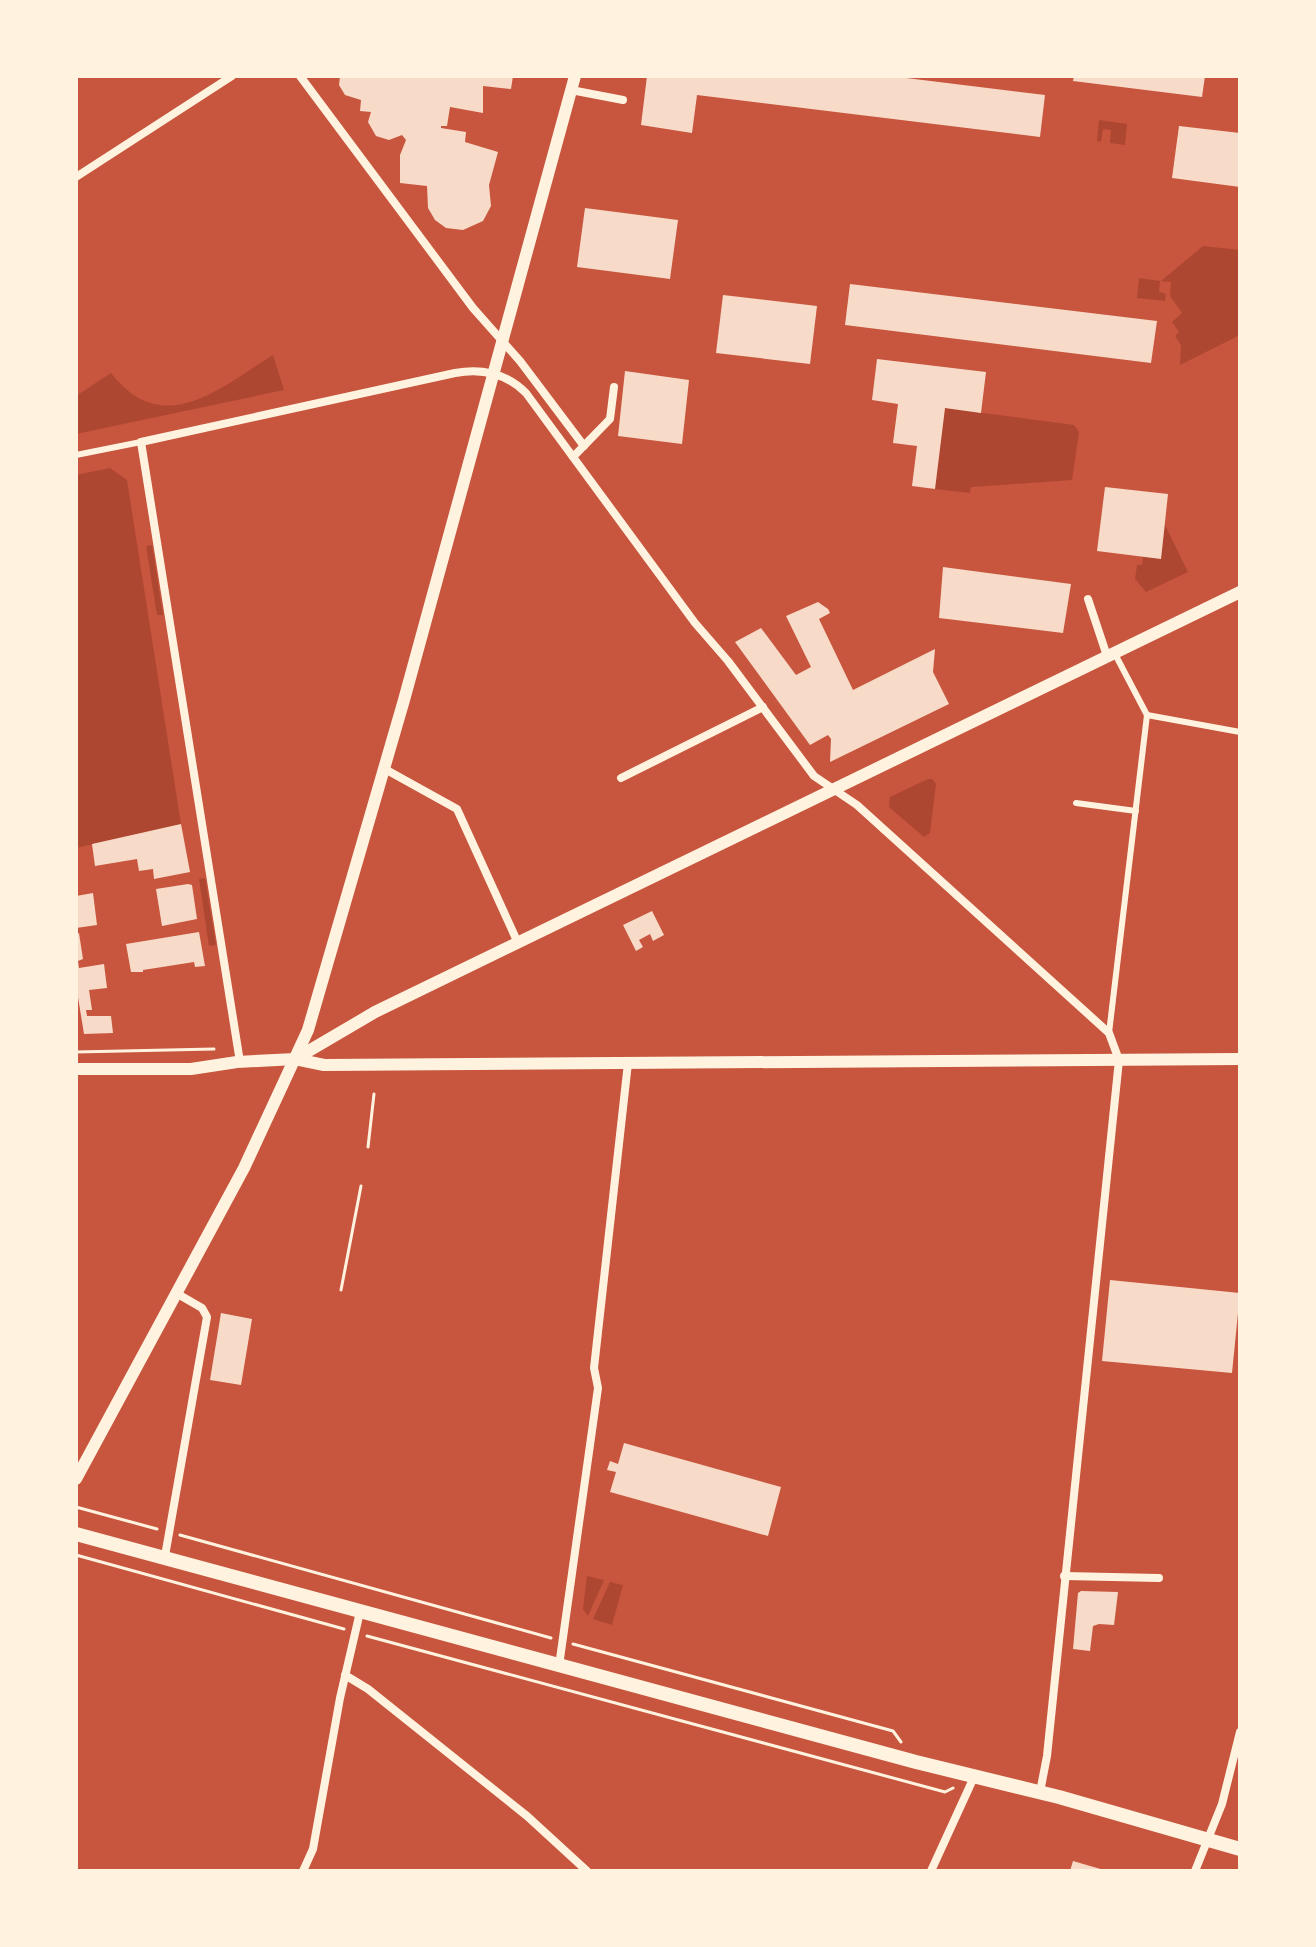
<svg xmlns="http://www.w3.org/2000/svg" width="1316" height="1947" font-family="'Alegreya Sans',sans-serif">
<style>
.green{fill:#ae4732}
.building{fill:#f7dbc8}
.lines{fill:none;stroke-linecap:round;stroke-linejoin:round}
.path{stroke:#fff3e0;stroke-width:3}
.pedestrian{stroke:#fff3e0;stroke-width:6}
.minor{stroke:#fff3e0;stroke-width:8}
.secondary{stroke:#fff3e0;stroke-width:12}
.primary{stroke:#fff3e0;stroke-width:14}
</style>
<rect width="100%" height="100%" fill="#c8553d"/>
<g class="green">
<path d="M1099,120L1127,124L1125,145L1110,143L1111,130L1103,129L1101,142L1097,141Z"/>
<path d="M1203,246L1240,250V335L1180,365L1181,345L1175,336L1179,332L1172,322L1182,313L1170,296L1171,282L1161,281Z"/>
<path d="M1139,278L1160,281L1159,292L1166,294L1165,301L1137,298Z"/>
<path d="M273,355L284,390L76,434V396L111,373C163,440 220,388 273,355Z"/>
<path d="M945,408L1074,425L1079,432L1072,480L971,487L970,493L935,489Z"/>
<path d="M110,468L127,480L181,824L76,848V475Z"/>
<path d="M1165,525L1188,572L1146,592L1135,579L1137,565H1142L1143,557L1161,558Z"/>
<path d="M152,545L163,615H157L146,546Z"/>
<path d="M928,779H932L936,784L930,833L924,837L889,807L890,797Z"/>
<path d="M205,878L216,945L209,946L199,879Z"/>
<path d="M587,1576L604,1580L588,1616L583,1609Z"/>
<path d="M610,1582L623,1585L612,1625L593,1619Z"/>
</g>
<g class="building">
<path d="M340,76H513L511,89L483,86V113L450,107L447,126H441V128L466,132L465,142L498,152L489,185L491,206L483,221L463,230L446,228L435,220L428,208L427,186L400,183V155L406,140L402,135L389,140L376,136L368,122L371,112L360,111L361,100L345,95L339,85Z"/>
<path d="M647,76H890L1045,95L1040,137L697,95L692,133L641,125Z"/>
<path d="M1074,76H1205L1202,97L1073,81Z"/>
<path d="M1179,126L1240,133V187L1172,178Z"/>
<path d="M585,208L678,220L670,279L577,267Z"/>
<path d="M850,284L1157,321L1151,363L845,325Z"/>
<path d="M723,295L817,306L810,364L716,353Z"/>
<path d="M877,359L986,372L981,413L945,408L935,489L912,486L917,446L893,443L898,404L872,400Z"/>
<path d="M625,371L689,380L682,444L618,436Z"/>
<path d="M1105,487L1168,494L1161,559L1097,551Z"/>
<path d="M943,567L1071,584L1063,633L939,618Z"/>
<path d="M818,602L828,609L830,613L819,619L853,690L935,649L933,672L949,704L830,762L831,739L828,735L810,745L735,642L761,628L796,675L811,667L786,616Z"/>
<path d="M181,824L190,872L154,879L153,869L139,871L137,859L95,866L92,844Z"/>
<path d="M188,884L192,885L197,919L162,926L156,889Z"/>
<path d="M93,893L97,925L76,928V896Z"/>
<path d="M652,911L664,935L653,941L650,934L639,940L643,947L636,951L623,925Z"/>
<path d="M199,932L205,966L195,967L194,962L143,970V972H131L126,944Z"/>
<path d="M79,933L83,959L78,961L79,968L104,964L107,988L89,990L92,1010H86L87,1016H111L113,1033L84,1034L76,985V934Z"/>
<path d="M1110,1280L1240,1293L1232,1373L1102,1361Z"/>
<path d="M221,1313L252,1319L241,1385L210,1380Z"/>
<path d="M624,1443L781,1487L768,1536L610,1492L616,1472L607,1470L610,1461L618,1464Z"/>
<path d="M1081,1591L1118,1592L1114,1625L1099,1624L1093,1626L1090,1651L1073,1649L1078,1593Z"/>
<path d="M1073,1861L1104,1870V1871H1070Z"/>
</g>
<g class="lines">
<g class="path">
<path d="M76,1052L214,1049"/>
<path d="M368,1147L374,1094"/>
<path d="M341,1290L361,1186"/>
<path d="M76,1507L157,1529"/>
<path d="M180,1535L551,1638"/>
<path d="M76,1555L344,1629"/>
<path d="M367,1636L945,1792L953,1788"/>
<path d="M573,1644L893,1731L901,1742"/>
</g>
<g class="pedestrian">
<path d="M76,455L141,442"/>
<path d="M1147,715L1240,732"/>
<path d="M1076,803L1136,811"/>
<path d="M1109,1033L1147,715L1115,654"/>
</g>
<g class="minor">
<path d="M300,76L473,308L520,361L584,446"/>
<path d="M571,90L623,100"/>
<path d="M76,177L232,76"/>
<path d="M573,457L610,419L614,387"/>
<path d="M1088,599L1107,656"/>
<path d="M383,768L457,809L518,943"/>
<path d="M621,778L763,707"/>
<path d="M240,1062L141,442L455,373C482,368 506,373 526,393L695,623L728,661L814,776L857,805L1109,1033L1119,1060L1047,1756L1040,1792"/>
<path d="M165,1556L207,1317L202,1308L176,1293"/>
<path d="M1064,1576L1159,1578"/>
<path d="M559,1666L598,1388L594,1368L628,1063"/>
<path d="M345,1675L368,1689L527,1816L587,1871"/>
<path d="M303,1871L313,1849L340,1698L360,1612"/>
<path d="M931,1871L974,1777"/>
<path d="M1195,1871L1222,1804L1240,1732"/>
</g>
<g class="secondary">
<path d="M295,1059L375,1012L1240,592"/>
<path d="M76,1069H191L237,1062L295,1059L324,1065L1240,1059"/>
<path d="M76,1479L244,1168L308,1030L404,700L575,76"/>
</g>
<path class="primary" d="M76,1534L916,1762L1059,1797L1240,1849"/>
</g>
<rect width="1316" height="1947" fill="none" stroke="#fff3e0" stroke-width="156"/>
</svg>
